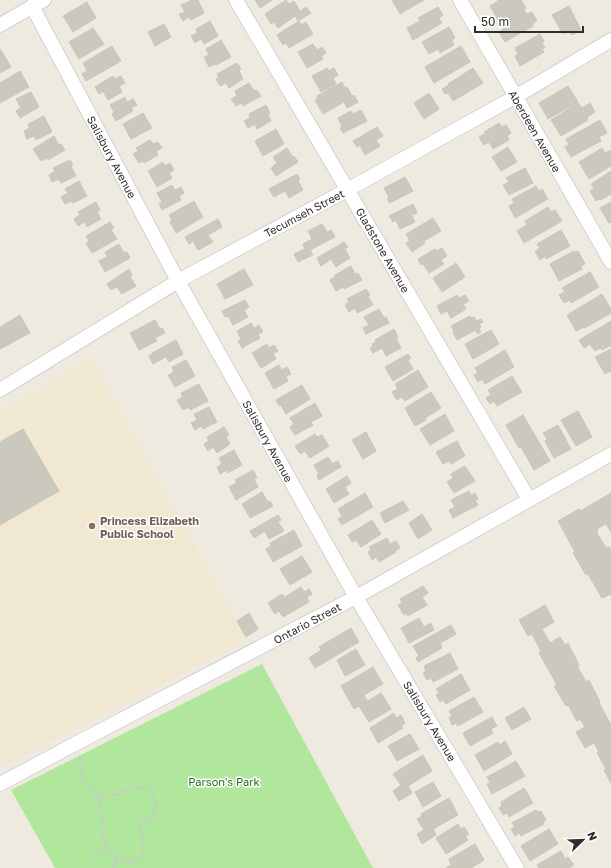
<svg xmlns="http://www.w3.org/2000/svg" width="611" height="868" font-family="'Golos Text',sans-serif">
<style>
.education{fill:#f0e8d0}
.green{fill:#b1e69d}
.building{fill:#cbc8be;stroke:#cbc6b9}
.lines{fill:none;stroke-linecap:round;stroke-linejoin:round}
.minor-casing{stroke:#b4b5c1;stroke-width:15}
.path{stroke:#c9c9c9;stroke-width:2.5;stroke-dasharray:3 2;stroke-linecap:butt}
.minor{stroke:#fff;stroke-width:14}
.education-dot{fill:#8d6e63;stroke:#fff;stroke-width:1.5}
.labels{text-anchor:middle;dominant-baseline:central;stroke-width:3;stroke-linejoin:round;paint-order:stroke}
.street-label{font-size:11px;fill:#2e2e2e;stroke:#fff}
.education-label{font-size:11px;font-weight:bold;fill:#785e54;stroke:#fff;text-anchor:start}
.park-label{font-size:11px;fill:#266e1a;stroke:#fff}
</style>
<rect width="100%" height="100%" fill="#efeae0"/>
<path class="education" d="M91,358L247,640L0,767V413Z"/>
<path class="green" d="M262,664L373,868H55L11,790Z"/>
<g class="building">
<path d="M192,0H198L204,13L191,20L189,17L183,21L179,14L185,12L181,5Z"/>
<path d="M255,0H272L260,8Z"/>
<path d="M286,0L289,4L294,1L300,11L306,7L311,13L298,21L295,16L278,28L274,22L271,24L265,14Z"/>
<path d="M392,0H424L400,14Z"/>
<path d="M499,0H521L526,8L500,23L490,6Z"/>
<path d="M87,2L96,18L73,32L63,16Z"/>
<path d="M569,6L581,30L572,35L569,30L563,34L552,15Z"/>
<path d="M438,7L443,15L439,18L442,23L413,40L407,28L420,21L418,18Z"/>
<path d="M524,10L527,14L532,12L537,21L532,24L533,26L505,42L499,32L504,29L501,23Z"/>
<path d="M210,21L218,36L204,44L201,39L195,43L191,36L197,33L196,29Z"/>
<path d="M299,21L301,25L306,22L313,34L289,48L286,43L283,45L277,35Z"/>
<path d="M164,24L171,37L155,46L148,32Z"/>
<path d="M449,27L455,38L452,40L454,45L440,53L438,49L429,54L422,42Z"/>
<path d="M93,28L104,44L79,59L69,42Z"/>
<path d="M540,34L544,41L542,43L545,48L542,49L544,52L520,66L515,56L518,54L515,48Z"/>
<path d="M221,40L231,57L216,65L215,64L209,67L204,57L209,55L206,49Z"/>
<path d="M313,44L317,50L322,47L326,53L321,56L323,59L307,68L298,52Z"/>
<path d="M112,46L121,61L86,81L82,74L87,71L83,63Z"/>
<path d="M461,46L470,62L434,83L425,67Z"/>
<path d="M0,50H1L11,67L0,73Z"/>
<path d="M237,63L241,69L239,71L243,79L229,88L226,83L220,86L216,79L219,78L217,74Z"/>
<path d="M327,68L329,71L334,68L338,75L333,78L336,84L321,92L312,76Z"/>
<path d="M473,68L483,83L453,101L448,93L445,94L442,89L449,85L448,84Z"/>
<path d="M20,71L29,87L0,103V83Z"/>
<path d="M113,76L115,79L121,76L125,83L119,86L122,92L108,100L103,91L99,94L95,87Z"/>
<path d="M342,82L345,88L347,87L352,96L354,95L358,102L347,108L344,102L323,114L315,100L318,98L317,96Z"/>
<path d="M249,83L254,91L257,90L261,96L243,106L241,103L236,106L231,99L237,96L235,91Z"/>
<path d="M568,86L578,102L548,119L539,103Z"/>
<path d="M31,92L39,107L20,118L16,111L21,108L16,99Z"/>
<path d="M429,93L439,109L424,119L414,103Z"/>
<path d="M125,97L127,102L133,99L137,105L131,108L133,111L116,121L112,114L114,112L110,105Z"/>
<path d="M578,103L582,108L590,103L595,112L587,117L588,120L561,136L551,120Z"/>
<path d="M266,105L270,113L268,114L271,121L257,129L255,124L248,128L244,121L250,118L249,114Z"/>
<path d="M361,110L367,121L343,133L340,128L342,127L338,118L351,111L353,114Z"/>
<path d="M143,113L152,128L131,139L123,124Z"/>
<path d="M44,116L52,132L36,140L34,136L27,139L24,131L30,128L28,124Z"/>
<path d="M600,120L607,133L599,137L601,141L571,157L565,147L569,145L566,139Z"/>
<path d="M499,123L502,127L506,125L511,133L507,136L509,140L493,149L489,142L484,145L479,137L485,134L484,132Z"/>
<path d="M377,127L383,136L376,140L380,146L365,155L360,145L357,147L353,141Z"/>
<path d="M276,129L284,144L263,156L255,141Z"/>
<path d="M54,136L59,145L61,144L65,150L48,160L47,158L41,161L33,149Z"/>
<path d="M150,140L153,144L158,142L162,148L156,151L158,155L144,163L143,161L139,163L133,154L138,151L136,148Z"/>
<path d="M508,147L517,162L501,171L492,157Z"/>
<path d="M287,148L293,157L294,156L298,162L276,176L271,168L277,163L273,157Z"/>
<path d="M602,148L605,153L611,150V166L589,179L579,162Z"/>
<path d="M70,160L73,165L71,166L76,176L61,183L59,179L52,182L49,175L55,171L53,168Z"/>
<path d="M163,162L165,166L170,163L174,170L169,173L172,178L157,187L148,171Z"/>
<path d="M525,168L533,183L509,195L503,185L509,182L506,178Z"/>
<path d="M611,171V194L601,200L600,199L596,201L590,191L594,188L591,184Z"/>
<path d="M297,174L300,179L298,181L303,190L289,198L285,191L274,197L269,189Z"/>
<path d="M405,177L413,191L390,203L387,199L389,198L384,188Z"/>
<path d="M79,181L87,196L73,203L71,201L65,204L61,197L68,193L65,189Z"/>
<path d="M172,185L175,190L181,187L184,193L179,196L181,200L162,210L159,204L162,202L157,193Z"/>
<path d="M536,186L539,191L542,189L548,199L515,218L509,206L514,203L512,199Z"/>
<path d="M194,201L203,217L176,233L170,222L172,220L169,215Z"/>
<path d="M96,202L100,210L97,212L101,219L87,227L84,222L78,226L74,219L80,215L78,212Z"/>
<path d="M611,202V222L609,223L600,208Z"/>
<path d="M413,204L417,213L414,215L412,212L411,213L415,222L400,229L396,220L393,222L389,216Z"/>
<path d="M548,207L551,212L555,210L562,221L524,243L517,231L527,225L525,221Z"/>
<path d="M433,218L441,231L424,241L425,243L412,252L406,243L410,241L406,234Z"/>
<path d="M218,219L222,227L208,235L213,242L198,250L193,241L189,244L185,237Z"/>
<path d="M110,222L114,228L111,230L117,239L92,253L86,243L89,241L86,236Z"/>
<path d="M322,224L327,232L331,230L335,237L310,250L313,255L298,262L294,254L305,249L303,244L312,239L308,231Z"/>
<path d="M561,230L570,246L546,259L545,256L540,260L535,251L540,248L537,244Z"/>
<path d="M344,242L348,247L345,249L350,258L336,267L331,259L321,266L317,258Z"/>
<path d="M119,244L124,253L127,252L130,258L105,272L99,261L107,257L105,252Z"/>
<path d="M442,248L447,256L441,260L444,264L429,273L423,264L421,265L418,259L435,249L436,251Z"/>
<path d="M574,251L575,253L578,251L585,264L581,266L582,269L559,281L550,264Z"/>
<path d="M456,263L465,277L442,292L433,278Z"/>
<path d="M351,266L355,274L358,273L362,280L344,289L343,287L336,291L330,280L335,277V275Z"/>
<path d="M129,269L132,275L130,276L136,286L122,294L117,287L111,290L107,284Z"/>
<path d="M244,269L253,285L225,299L217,284Z"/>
<path d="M590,272L599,287L571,303L570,300L564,303L559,295L565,292L562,288Z"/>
<path d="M366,289L370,295L368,296L373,305L357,313L355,308L349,312L345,305L349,302L347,299Z"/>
<path d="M602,294L611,309V313L585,328L584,327L576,331L567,315Z"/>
<path d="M457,295L459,298L465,295L469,301L463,304L466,309L451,318L447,311L441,314L437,306Z"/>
<path d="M245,300L249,307L244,310L248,317L233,325L228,316L225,317L222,311Z"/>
<path d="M379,309L384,318L386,317L389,323L366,334L363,328L369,325L364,317Z"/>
<path d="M20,315L30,333L0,349V327Z"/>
<path d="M470,316L471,318L474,317L476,321L481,319L483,322L479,324L481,327L479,328L481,332L477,334L476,330L457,340L453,332L454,331L451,326Z"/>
<path d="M155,320L160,329L162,328L165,333L155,338L157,341L139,350L130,333Z"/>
<path d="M611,321V345L602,350L601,348L595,351L590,344L584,348L579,340Z"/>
<path d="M251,323L254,328L259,325L263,332L258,334L260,338L242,348L238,341L241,339L237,331Z"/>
<path d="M394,329L398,337L396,338L401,348L386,356L382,348L373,353L370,348L373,347L372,344L376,342L375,340Z"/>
<path d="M491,330L499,344L473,359L465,344Z"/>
<path d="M176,340L183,354L169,362L166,357L153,364L149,356L152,354V353Z"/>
<path d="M267,344L269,348L274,345L278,351L273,354L276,359L261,368L252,353Z"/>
<path d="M611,349V371L605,374L595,357Z"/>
<path d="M505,350L514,367L485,384L482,379L478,382L474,375L478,373L475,368Z"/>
<path d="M408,354L411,358L408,360L413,369L393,381L385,367Z"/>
<path d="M186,360L195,376L175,387L168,375L174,372L172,367Z"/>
<path d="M279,365L282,370L287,367L291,374L286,376L288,381L274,389L265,373Z"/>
<path d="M418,370L428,387L405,401L402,397L397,400L392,392L398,389L395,384Z"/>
<path d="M512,376L522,392L497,406L494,401L490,404L486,398L491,395L488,390Z"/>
<path d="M199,384L208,401L190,410L189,407L183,410L177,400L183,397L181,393Z"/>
<path d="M302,385L310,399L286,414L281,405L279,406L276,400Z"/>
<path d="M431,392L441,408L425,418L426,420L415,426L405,408Z"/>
<path d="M315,403L322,416L311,422L313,425L295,435L290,427L294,424L290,418Z"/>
<path d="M209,407L217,422L203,429L201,426L195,430L191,423L197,420L194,414Z"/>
<path d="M578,411L592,437L576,446L561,420Z"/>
<path d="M445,414L454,431L430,445L420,429Z"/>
<path d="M523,415L550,461L534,470L521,447L519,448L506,425Z"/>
<path d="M558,425L571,449L554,458L545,441L547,439L543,433Z"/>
<path d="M224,427L229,435L226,437L230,444L217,453L213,447L208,451L204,444L209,441L207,437Z"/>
<path d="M23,429L59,491L0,525V442Z"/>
<path d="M366,432L376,451L363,459L352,440Z"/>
<path d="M315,434L317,437L322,435L329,446L310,458L305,451L300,454L295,446Z"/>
<path d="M457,441L465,456L451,464L449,461L443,464L436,452Z"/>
<path d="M234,450L242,465L228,473L227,470L220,474L217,467L222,464L219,458Z"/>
<path d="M328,457L332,464L338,461L341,467L319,480L317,475L319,474L314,465Z"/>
<path d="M465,466L475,481L454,493L447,482L453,478L451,474Z"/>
<path d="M253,470L257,478L254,479L258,487L236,500L229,487L237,483L235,480Z"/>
<path d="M347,476L351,483L345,487L349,494L334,503L326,489Z"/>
<path d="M469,491L471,495L475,493L478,499L475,500L478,505L453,518L449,510L455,507L451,500Z"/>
<path d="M262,492L268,502L270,501L273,506L250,518L242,504Z"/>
<path d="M365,493L373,507L342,525L338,519L342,516L338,509Z"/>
<path d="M611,493V532L606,524L598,528L597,533L606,548L609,547L611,550V594L602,598L588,574L586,575L573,553L575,552L558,521L579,509L580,511Z"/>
<path d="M403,501L409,510L385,523L380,513Z"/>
<path d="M422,514L432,530L418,539L409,523Z"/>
<path d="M278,515L281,520L278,522L284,531L269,539L265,531L254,538L250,531Z"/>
<path d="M372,520L381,534L361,547L356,540L352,542L348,535Z"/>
<path d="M294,530L302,546L273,562L266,549L271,546L270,543Z"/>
<path d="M387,538L390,544L396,541L400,548L395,551L396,552L379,562L376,557L372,560L368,552L371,550L369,547Z"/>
<path d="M302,556L312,572L290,585L280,569Z"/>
<path d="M423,586L428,593L422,597L427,605L408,616L407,613L404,615L398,605L402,603L400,599Z"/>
<path d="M301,587L304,592L309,589L312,594L307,597L309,602L283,617L279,611L275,614L268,603L282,594L285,597Z"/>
<path d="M545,605L554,622L542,629L550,643L560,637L565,645L568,643L579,665L577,666L586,682L589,680L600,702L599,703L611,725V783L604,770L606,769L597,753L599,752L594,743L585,748L576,732L585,727L580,719L577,721L568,705L566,706L554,686L557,685L539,653L541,651L532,634L528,636L519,620Z"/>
<path d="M249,613L258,629L246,637L237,621Z"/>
<path d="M419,618L424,627L431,623L434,630L409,643L401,628Z"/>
<path d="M451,625L456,634L440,643L442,648L418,662L416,658L419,656L413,646Z"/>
<path d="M351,628L359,642L315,668L309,658L321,650L319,647Z"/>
<path d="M356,649L365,665L345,676L337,660Z"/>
<path d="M450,653L458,669L433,682L431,678L427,680L423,673L426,672L424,666Z"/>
<path d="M373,667L383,684L364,695L367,701L354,709L341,686Z"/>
<path d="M461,674L470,690L446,704L443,700L440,702L436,695L439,693L436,689Z"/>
<path d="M381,693L391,709L369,722L359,706Z"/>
<path d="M474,697L483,712L458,726L456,723L452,725L449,718L452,716L449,711Z"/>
<path d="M524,707L531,719L512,730L505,718Z"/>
<path d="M394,713L396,718L401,715L405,723L401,726L403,728L378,743L370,728Z"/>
<path d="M492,717L497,726L491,729L493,733L470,746L463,733Z"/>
<path d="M410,734L419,749L397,761L388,746Z"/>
<path d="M505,741L512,754L484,771L475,755L498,742L500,745Z"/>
<path d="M423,755L432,771L408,786L412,793L399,801L393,791L401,785L393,774Z"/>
<path d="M516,761L525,776L492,794L487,784L490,782L487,777Z"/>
<path d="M433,782L441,796L423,807L415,792Z"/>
<path d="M524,788L533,803L509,817L507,813L503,815L499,808L502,806L501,802Z"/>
<path d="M449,798L458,815L433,829L436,835L422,844L417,834L424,830L417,819L422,816L421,814Z"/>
<path d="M536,810L538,812L541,811L546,820L543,822L544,824L521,836L519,833L515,836L511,829L515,827L512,823Z"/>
<path d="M458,824L461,829L464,827L469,834L465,836L468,840L446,854L436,838Z"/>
<path d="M549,829L558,844L530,861L521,846Z"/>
<path d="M475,844L484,860L471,868H446L451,865L449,859Z"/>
<path d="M561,851L565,859L568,857L574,865L569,868H539L537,865Z"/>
</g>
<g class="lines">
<g class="minor-casing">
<g id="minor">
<path d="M236,0L529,499"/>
<path d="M460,0L611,262"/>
<path d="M32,6L178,281L356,597L517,868"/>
<path d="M0,25L44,0"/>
<path d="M0,390L178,281L347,190L515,97L611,40"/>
<path d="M0,784L75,744L356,597L611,454"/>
</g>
</g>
<g class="path">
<path d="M79,758L81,766V778L87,786L97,795L100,802L102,817V835L107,846L116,858L114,868"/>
<path d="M97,795H117L127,790L140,788L149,789C155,799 157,805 153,817L139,826C141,832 143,839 144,845C146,854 137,862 129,862C125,861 120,859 116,858"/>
<path d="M90,858L107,846"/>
</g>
<use href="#minor" class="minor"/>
</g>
<circle class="education-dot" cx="92" cy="526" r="4"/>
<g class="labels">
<g class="street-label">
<text transform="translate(535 131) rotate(60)">Aberdeen Avenue</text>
<text transform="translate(112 157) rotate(62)">Salisbury Avenue</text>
<text transform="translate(304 213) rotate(-28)">Tecumseh Street</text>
<text transform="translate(383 250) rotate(60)">Gladstone Avenue</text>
<text transform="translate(268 441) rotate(61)">Salisbury Avenue</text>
<text transform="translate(307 623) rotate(-28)">Ontario Street</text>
<text transform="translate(430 721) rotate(59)">Salisbury Avenue</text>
</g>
<g class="education-label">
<text x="100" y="520">Princess Elizabeth<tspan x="100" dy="13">Public School</tspan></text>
</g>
<g class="park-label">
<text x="224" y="781">Parson's Park</text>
</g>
</g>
<g transform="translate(583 840) rotate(67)" stroke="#ffffff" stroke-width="3" paint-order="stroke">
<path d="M0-3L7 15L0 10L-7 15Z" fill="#2e2e2e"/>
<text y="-6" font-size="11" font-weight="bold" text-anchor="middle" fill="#2e2e2e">N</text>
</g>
<path d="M475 26v6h108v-6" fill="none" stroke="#2e2e2e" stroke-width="2"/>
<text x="481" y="26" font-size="12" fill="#2e2e2e" stroke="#ffffff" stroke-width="3" paint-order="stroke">50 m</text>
</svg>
